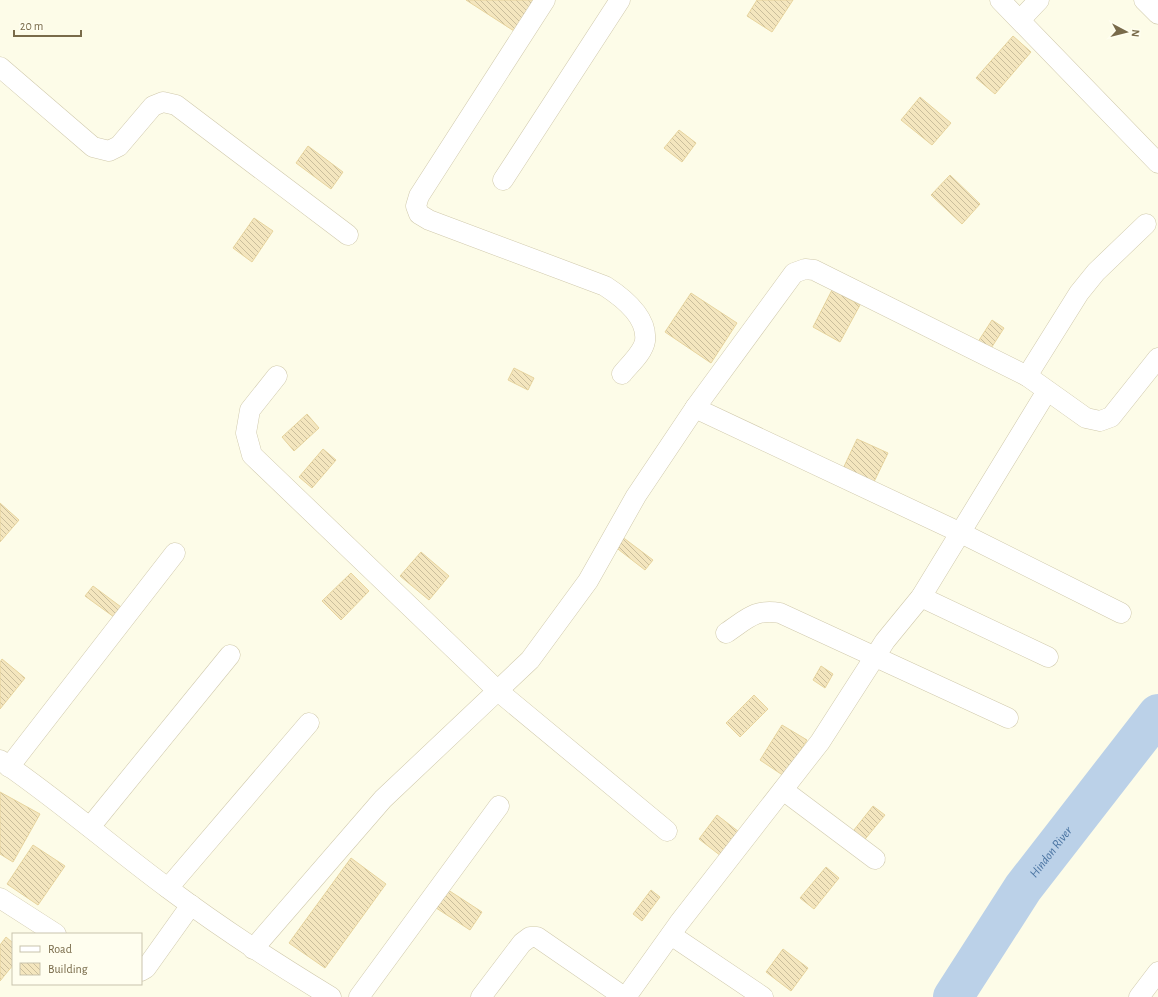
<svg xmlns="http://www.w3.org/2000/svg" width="1158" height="997" font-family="'Alegreya Sans',sans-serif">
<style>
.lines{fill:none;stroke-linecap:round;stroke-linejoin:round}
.river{stroke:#bbd1e8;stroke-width:40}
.building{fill:url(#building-back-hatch);stroke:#e7d49e}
.minor-casing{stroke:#d0c9ac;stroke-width:21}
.minor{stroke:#fff;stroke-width:20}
.labels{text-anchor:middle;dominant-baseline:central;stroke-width:4;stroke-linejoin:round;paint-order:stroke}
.water-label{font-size:13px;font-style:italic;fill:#4b75a3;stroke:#fffeef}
</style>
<defs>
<pattern id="building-back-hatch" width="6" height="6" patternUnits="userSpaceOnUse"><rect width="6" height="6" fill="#f4e6be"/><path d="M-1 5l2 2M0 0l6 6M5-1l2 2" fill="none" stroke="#cabe9c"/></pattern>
</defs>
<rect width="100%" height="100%" fill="#fdfce8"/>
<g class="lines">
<path class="river" id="s1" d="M953,997L1023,888L1158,714"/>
</g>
<g class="building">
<path d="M466,0H534L514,31Z"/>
<path d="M757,0H793L772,32L747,16Z"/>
<path d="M1013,36L1031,52L995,94L976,78Z"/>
<path d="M920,97L951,123L932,145L901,120Z"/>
<path d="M679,130L696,143L682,162L664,148Z"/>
<path d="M308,146L343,172L331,189L296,163Z"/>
<path d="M950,175L980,204L962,224L931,195Z"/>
<path d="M254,218L273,231L252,262L233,248Z"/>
<path d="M832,290L860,305L840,342L813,327Z"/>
<path d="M691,293L737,323L711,363L665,332Z"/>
<path d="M992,320L1004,328L988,353L976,345Z"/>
<path d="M514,368L534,378L528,390L508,380Z"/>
<path d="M307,414L319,428L294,451L282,437Z"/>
<path d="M857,439L888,453L870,490L840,475Z"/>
<path d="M323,449L336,460L312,488L299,477Z"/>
<path d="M0,503L19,520L0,542Z"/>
<path d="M621,536L653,560L645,570L614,546Z"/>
<path d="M421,552L449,576L429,600L400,576Z"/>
<path d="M351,573L369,591L341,620L322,601Z"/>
<path d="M93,586L121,607L114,617L85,596Z"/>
<path d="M2,659L25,678L0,709V662Z"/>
<path d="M821,666L833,674L825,688L813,680Z"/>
<path d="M754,695L768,709L740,737L726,723Z"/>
<path d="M782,725L807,740L784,776L760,760Z"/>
<path d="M0,792L40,814L13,862L0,854Z"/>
<path d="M873,806L885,815L861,844L850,835Z"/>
<path d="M717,815L739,832L721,856L699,839Z"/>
<path d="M33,845L65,866L38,905L7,884Z"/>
<path d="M351,858L386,884L325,968L289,943Z"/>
<path d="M826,867L839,878L814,909L800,898Z"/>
<path d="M442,886L482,912L470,930L430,904Z"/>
<path d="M651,890L660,897L642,921L633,914Z"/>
<path d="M6,937L13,943V965L0,981V945Z"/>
<path d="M783,949L808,968L791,991L766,972Z"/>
</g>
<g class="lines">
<g class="minor-casing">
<g id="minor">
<path d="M545,0L419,196L416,206L419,214L429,220L605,286C622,297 648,317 645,341C643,353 629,365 622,374"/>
<path d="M1000,0L1158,163"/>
<path d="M1144,0L1158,14"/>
<path d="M1020,20L1039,0"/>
<path d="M0,67L93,147L109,151L119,146L153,106L163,102L176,105L348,235"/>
<path d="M503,180L620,0"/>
<path d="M277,376L250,410L246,433L252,455L498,691L667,831"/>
<path d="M1027,376L1079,293L1096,272L1146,224"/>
<path d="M695,408L961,533L1121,613"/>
<path d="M921,597L1048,657"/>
<path d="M726,633C746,620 755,608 780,613L1008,718"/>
<path d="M0,760C59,800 112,847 169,889C221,928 275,963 331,997"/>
<path d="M9,767L175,553"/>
<path d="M783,790L875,859"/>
<path d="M90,827L230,655"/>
<path d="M168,888L309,723"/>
<path d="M0,898L56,934"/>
<path d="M671,935L763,997"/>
<path d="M253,949L383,799L530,660L588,581L636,496L695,408L794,273L805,269L814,270L1027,376L1086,418L1100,421L1111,417L1158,358"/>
<path d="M141,971L146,968L191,905"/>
<path d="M359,997L499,806"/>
<path d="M481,997L522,943L530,937H537L624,997"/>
<path d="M626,997L679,923L820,742L885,641L921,597L1047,391"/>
<path d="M1139,997L1158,972"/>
</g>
</g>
<use href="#minor" class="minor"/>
</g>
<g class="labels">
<g class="water-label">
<text stroke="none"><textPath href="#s1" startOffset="175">Hindon River</textPath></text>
</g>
</g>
<rect x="12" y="933" width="130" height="52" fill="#fffeef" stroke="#c9c3ad"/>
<rect x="20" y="946" width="20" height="6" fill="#ffffff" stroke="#c9c3ad"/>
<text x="48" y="953" font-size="12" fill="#796b4a">Road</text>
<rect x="20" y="963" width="20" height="12" fill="url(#building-back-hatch)" stroke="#c9c3ad"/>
<text x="48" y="973" font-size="12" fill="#796b4a">Building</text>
<g transform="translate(1126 32) rotate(97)" stroke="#fffeef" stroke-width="3" paint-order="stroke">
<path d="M0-3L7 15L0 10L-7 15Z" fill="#796b4a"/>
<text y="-6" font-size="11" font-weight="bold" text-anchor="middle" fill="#796b4a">N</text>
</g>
<path d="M14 30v6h67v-6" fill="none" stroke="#796b4a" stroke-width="2"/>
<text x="20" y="30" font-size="12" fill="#796b4a" stroke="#fffeef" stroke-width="3" paint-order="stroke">20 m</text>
</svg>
